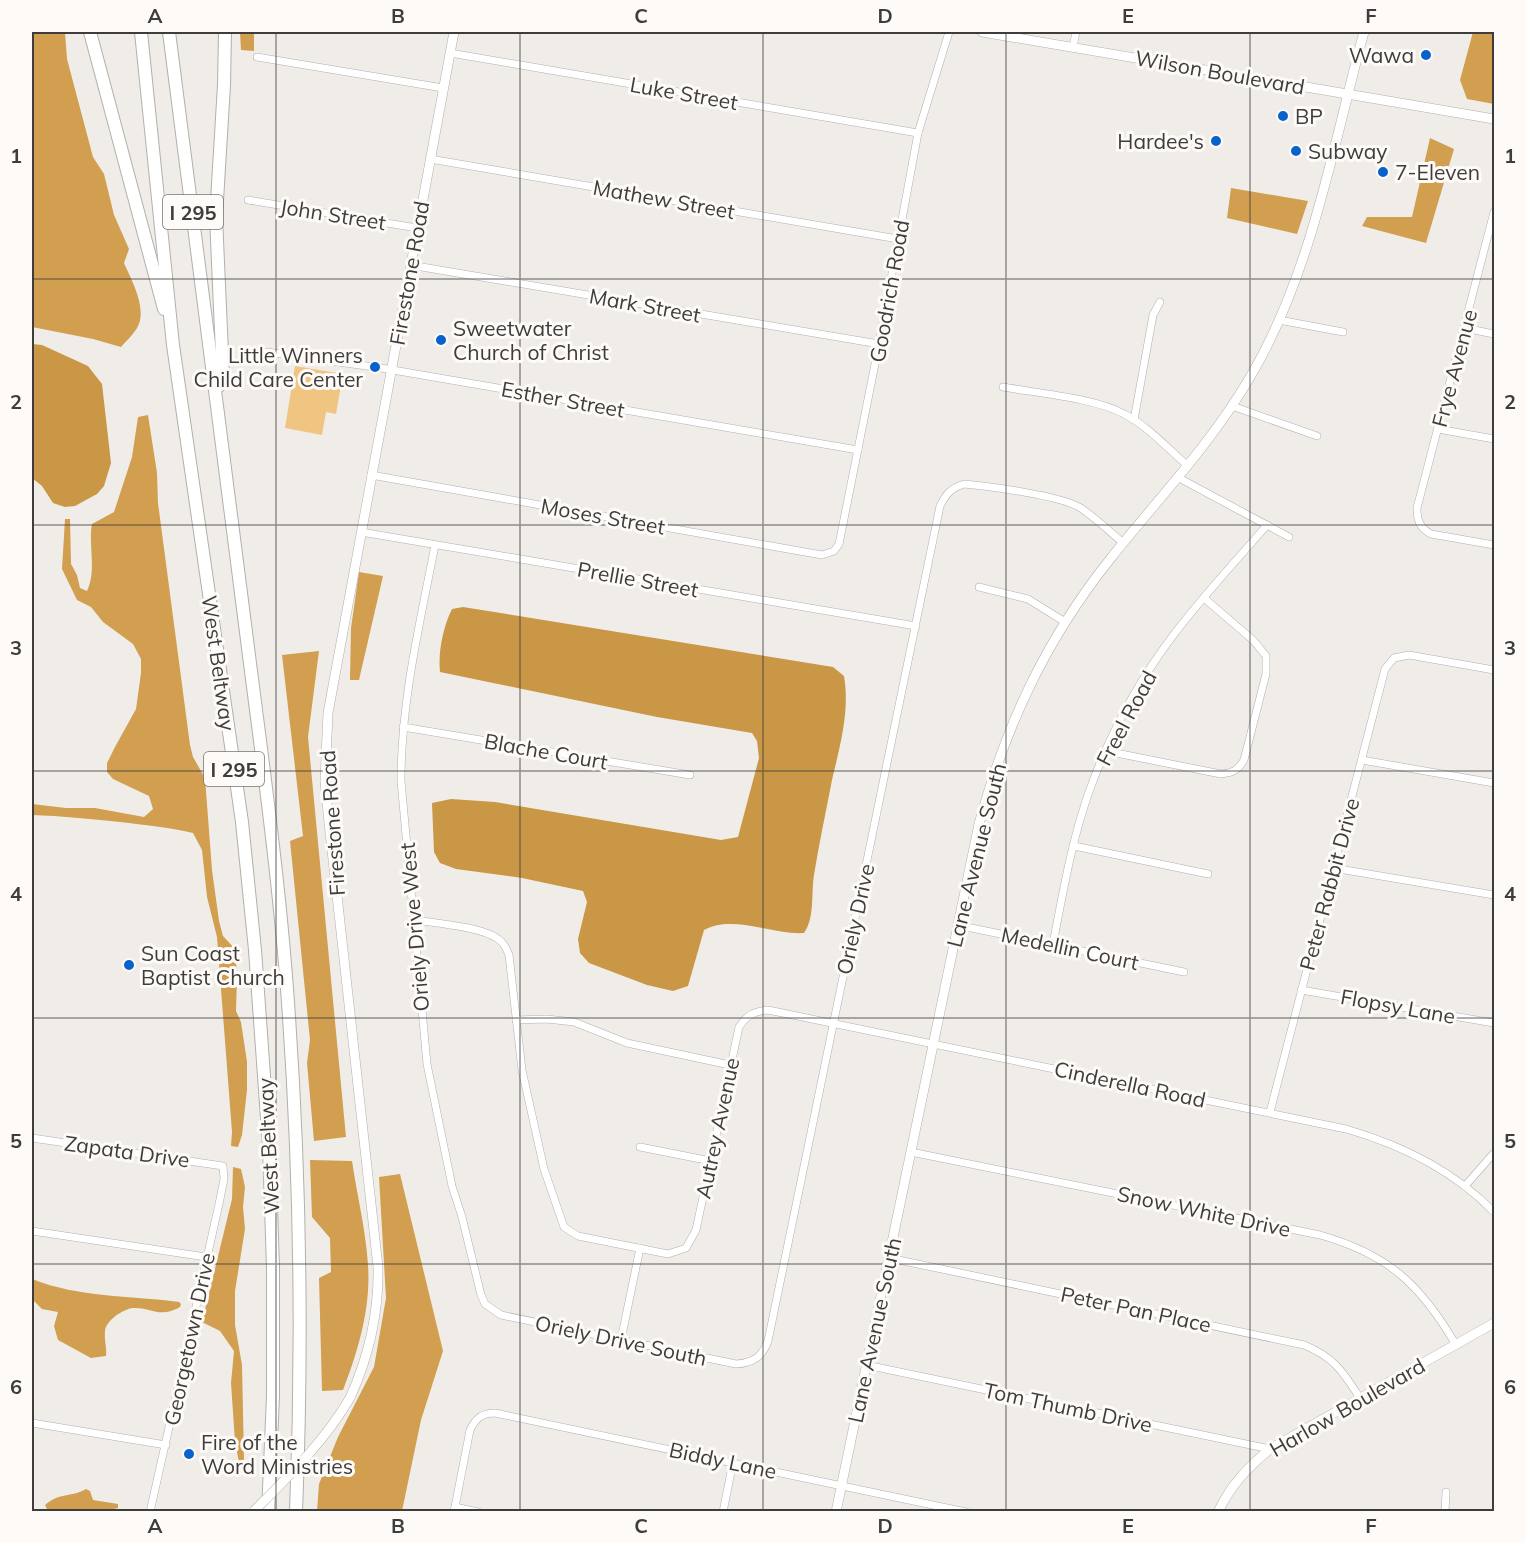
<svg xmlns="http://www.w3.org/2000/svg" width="1526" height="1543" font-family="Mulish,sans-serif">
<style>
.green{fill:#f0c481}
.forest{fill:#d19f4f}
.water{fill:#c99746}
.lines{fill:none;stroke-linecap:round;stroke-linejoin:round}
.street-casing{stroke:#b2b0ac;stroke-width:8}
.secondary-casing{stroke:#b2b0ac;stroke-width:10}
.highway-casing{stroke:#b2b0ac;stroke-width:14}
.street{stroke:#fff;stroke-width:7}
.secondary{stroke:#fff;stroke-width:9}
.highway{stroke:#fff;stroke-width:12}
.secondary-bridge-casing{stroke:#b2b0ac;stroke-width:10;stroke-linecap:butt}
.secondary-bridge{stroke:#fff;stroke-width:9}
.grid{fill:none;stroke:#3e3d3b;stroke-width:1.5;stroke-opacity:0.55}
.poi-dot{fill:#0962cc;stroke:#fdfaf7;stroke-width:2}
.labels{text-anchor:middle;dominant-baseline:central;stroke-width:6;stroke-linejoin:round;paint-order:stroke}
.shield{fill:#fdfaf7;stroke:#777673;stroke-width:1.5}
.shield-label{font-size:20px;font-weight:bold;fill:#3e3d3b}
.poi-label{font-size:21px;fill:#3e3d3b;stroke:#fdfaf7;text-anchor:start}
.street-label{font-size:21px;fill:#3e3d3b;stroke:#fdfaf7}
.neatline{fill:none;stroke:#3e3d3b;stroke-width:2}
.grid-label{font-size:20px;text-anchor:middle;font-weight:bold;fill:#3e3d3b}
</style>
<rect width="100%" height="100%" fill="#f0ede9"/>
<path class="green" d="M295,366L343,374L336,414L326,412L322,435L285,428Z"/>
<g class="forest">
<path d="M32,32H65L67,59L93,157L104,174L114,215L129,249L124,263C132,281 148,310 137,328C133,335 126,341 121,347L93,339L32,327Z"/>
<path d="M240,32H254V51L241,50Z"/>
<path d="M1473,32H1494V104L1467,99L1460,80Z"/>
<path d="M1430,138L1454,149L1426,243L1362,226L1367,217H1412Z"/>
<path d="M1231,188L1308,201L1297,234L1227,218Z"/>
<path d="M148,415L157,473L158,503L190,745L193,757L205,778L212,870L219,921L223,936L235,949L237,977L236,1011L241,1022L247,1062V1090L242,1135L238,1147L231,1146L232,1132L217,937L207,897L202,850L193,833C169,827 144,825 120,822C90,819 61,816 32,815V804L66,808H95L144,817L153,809L149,796L113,779L107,772V763L115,747L136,709L141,673V659L133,644L103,622L91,607L77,600L62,569L65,519H70L71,564L77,575L80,588L87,591C97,570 88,545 92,524L114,512L132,457L138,417Z"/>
<path d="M359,572L383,576L359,680H350L351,628Z"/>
<path d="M319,651L308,737L346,1137L314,1141L307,1063L310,1040L290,841L303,836L282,655Z"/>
<path d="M310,1160L352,1161C357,1195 366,1231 368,1265C371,1308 358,1351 343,1390L322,1391L319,1278L331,1272L330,1238L312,1217Z"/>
<path d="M233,1167L241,1169L245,1187L243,1207L245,1229L235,1291V1325L242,1365L244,1460L239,1462L235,1442L231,1383L234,1351L220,1331L202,1322L232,1199Z"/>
<path d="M400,1174L443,1351L421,1420L402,1511H317L319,1484L338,1437L374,1367L386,1298L379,1177Z"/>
<path d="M32,1279C80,1298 128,1295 179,1302L181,1304L180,1307C158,1319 153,1307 133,1308C123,1309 105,1321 105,1332C104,1340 107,1348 106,1356L91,1358L58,1340L54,1326L58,1312L42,1309L32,1299Z"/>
<path d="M86,1489L90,1491L93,1500L118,1504V1508L104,1511H48L45,1505C60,1492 70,1498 86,1489Z"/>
</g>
<g class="water">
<path d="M32,344L42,345L88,366L102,384L111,463L104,486L97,494L75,506L65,507L53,503L42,486L32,478Z"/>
<path d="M463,607L833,667L844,676C850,711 840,746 832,780C826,812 819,843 814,875C811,893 815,918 804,933C772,935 733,914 704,930L688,986L673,991L647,985L589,963L580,953L578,939L587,902L583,891L522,878L456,869L440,863L434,852L432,803L451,799L495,802L721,840L738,837L759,758L757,741L752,733L657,717L440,672C438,652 443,627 452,609Z"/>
</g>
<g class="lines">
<g class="street-casing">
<g id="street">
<path d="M1073,47L1076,32"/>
<path d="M450,53L918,133"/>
<path d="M257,57L443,88"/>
<path d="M430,159L898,239"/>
<path d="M248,200L417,228"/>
<path d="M1494,212L1417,508C1417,521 1420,528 1431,534L1494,545"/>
<path d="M410,265L879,344"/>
<path d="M1279,320L1343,332"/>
<path d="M1464,328L1494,334"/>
<path d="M267,352L381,368L858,450"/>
<path d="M1003,387C1037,393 1095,398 1124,414C1148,426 1168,449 1188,466"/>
<path d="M1232,406L1317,436"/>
<path d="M1134,420L1153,315L1160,302"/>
<path d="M1438,429L1494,439"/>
<path d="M371,475L822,555L834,551L839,544L879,344L918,133L949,32"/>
<path d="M1179,478L1289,537"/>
<path d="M361,532L916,626"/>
<path d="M435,545C420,623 401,701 401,781L427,1064L452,1186L462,1217L481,1295L485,1304L501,1315L736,1364C753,1363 762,1357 768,1341L940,506C946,494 951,488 964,484C989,486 1060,496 1079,507C1095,517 1109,531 1123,543"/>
<path d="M979,587L1028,599L1065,622"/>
<path d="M403,727L690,775"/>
<path d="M1106,751L1221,774C1233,773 1238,770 1244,760L1266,674V656L1254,641L1204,598"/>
<path d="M1362,760L1494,783"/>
<path d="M1074,846L1208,874"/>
<path d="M1333,868L1494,895"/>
<path d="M415,920C435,923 483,927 498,939C504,943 506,948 509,955L522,1070L544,1169L564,1227L578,1236L668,1254L686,1248L696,1230L739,1027C747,1015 754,1011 768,1010L1346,1129C1402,1145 1453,1170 1494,1212"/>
<path d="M957,925L1184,972"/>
<path d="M1053,944C1063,892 1072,839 1090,789C1110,734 1139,680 1175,633C1203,596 1236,561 1267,525"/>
<path d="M1301,990L1494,1023"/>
<path d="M516,1020L547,1019L574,1022L627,1043L730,1065"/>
<path d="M1270,1112L1385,669L1394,658L1409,655L1494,670"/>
<path d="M32,1138L223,1166L224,1179L219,1204L150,1512"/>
<path d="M640,1147L711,1161"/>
<path d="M911,1152L1320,1235C1388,1254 1421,1285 1456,1345"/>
<path d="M1465,1186L1494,1153"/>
<path d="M32,1231L206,1257"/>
<path d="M889,1258L1304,1345C1334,1357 1343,1372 1360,1398"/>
<path d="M621,1340L640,1248"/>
<path d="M866,1365L1270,1449"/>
<path d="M32,1423L166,1445"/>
<path d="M455,1507L478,1512"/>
<path d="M454,1512L470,1430C476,1418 482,1413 495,1413L966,1512"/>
<path d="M723,1512L733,1462"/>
<path d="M1445,1512L1446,1492"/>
</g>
</g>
<g class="secondary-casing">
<g id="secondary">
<path d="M982,32L1494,119"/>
<path d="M350,1398C369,1356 379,1314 378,1267L329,823L325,781L328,713L454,32"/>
<path d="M836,1512L979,824C1006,725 1046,639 1111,558C1158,499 1210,445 1249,379C1312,273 1332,149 1364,32"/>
<path d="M1218,1512C1231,1485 1247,1468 1270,1449L1494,1323"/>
</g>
</g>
<g class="highway-casing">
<g id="highway">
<path d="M90,32L164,309"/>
<path d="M141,32L173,345L242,822L255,950L269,1146L273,1267V1396L268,1512"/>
<path d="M169,32C195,232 221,432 246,632C261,751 278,869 287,989C300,1163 303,1337 296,1512"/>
<path d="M219,386L223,376L216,217L224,85L225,32"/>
</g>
</g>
<use href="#street" class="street"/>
<use href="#secondary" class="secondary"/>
<use href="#highway" class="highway"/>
<g class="secondary-bridge-casing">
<path id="secondary-bridge" d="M253,1512C289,1476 324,1442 350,1398"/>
</g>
<use href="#secondary-bridge" class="secondary-bridge"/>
</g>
<path class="grid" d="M276,32V1512M520,32V1512M763,32V1512M1006,32V1512M1250,32V1512M32,279H1494M32,525H1494M32,771H1494M32,1018H1494M32,1264H1494"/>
<g class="poi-dot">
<circle cx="1426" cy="55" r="6"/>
<circle cx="1283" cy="116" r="6"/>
<circle cx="1216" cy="141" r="6"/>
<circle cx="1296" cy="151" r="6"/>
<circle cx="1383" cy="172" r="6"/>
<circle cx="441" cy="340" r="6"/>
<circle cx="375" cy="367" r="6"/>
<circle cx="129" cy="965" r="6"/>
<circle cx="189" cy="1454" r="6"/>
</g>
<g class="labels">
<g class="shield">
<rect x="163" y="195" width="60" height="34" rx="4.5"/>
<rect x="204" y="752" width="60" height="34" rx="4.5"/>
</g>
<g class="shield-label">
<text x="193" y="212">I 295</text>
<text x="234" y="769">I 295</text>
</g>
<g class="poi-label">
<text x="1414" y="55" text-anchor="end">Wawa</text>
<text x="1295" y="116">BP</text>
<text x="1204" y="141" text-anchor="end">Hardee's</text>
<text x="1308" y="151">Subway</text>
<text x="1395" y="172">7-Eleven</text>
<text x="453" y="328">Sweetwater<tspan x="453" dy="24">Church of Christ</tspan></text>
<text x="363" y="355" text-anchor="end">Little Winners<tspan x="363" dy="24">Child Care Center</tspan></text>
<text x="141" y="953">Sun Coast<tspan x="141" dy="24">Baptist Church</tspan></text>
<text x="201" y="1442">Fire of the<tspan x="201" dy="24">Word Ministries</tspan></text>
</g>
<g class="street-label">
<text transform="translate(1220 72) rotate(10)">Wilson Boulevard</text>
<text transform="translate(684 93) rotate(10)">Luke Street</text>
<text transform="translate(664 199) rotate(10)">Mathew Street</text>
<text transform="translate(333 214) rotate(9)">John Street</text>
<text transform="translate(409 273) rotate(-80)">Firestone Road</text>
<text transform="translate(889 291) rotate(-80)">Goodrich Road</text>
<text transform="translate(645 305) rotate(10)">Mark Street</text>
<text transform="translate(1454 368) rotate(-75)">Frye Avenue</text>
<text transform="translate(563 399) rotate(10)">Esther Street</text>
<text transform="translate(603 516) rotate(10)">Moses Street</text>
<text transform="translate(638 579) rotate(10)">Prellie Street</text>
<text transform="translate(219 663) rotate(82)">West Beltway</text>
<text transform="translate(1126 718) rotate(-62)">Freel Road</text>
<text transform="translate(546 751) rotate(10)">Blache Court</text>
<text transform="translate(332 823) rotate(-94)">Firestone Road</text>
<text transform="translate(976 855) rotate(-76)">Lane Avenue South</text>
<text transform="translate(1329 884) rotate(-75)">Peter Rabbit Drive</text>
<text transform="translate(855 919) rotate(-78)">Oriely Drive</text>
<text transform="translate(414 927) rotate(-95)">Oriely Drive West</text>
<text transform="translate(1070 948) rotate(12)">Medellin Court</text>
<text transform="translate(1398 1006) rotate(10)">Flopsy Lane</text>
<text transform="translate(1130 1084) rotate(12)">Cinderella Road</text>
<text transform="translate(717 1128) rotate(-78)">Autrey Avenue</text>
<text transform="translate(268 1146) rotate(-93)">West Beltway</text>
<text transform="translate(127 1151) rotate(8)">Zapata Drive</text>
<text transform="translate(1204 1211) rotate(12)">Snow White Drive</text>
<text transform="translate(1136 1309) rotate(12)">Peter Pan Place</text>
<text transform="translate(874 1330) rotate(-78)">Lane Avenue South</text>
<text transform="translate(189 1339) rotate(-78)">Georgetown Drive</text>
<text transform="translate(621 1340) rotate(12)">Oriely Drive South</text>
<text transform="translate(1068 1407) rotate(12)">Tom Thumb Drive</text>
<text transform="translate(1347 1407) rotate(-30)">Harlow Boulevard</text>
<text transform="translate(723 1460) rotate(12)">Biddy Lane</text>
</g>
</g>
<rect width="1526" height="1543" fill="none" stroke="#fdfaf7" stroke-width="66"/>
<rect x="33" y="33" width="1460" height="1477" class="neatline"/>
<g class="grid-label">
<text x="155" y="23">A</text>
<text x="398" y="23">B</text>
<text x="641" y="23">C</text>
<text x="885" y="23">D</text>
<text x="1128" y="23">E</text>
<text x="1371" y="23">F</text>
<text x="16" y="163">1</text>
<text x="1510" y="163">1</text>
<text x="16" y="409">2</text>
<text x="1510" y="409">2</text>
<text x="16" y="655">3</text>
<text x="1510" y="655">3</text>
<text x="16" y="901">4</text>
<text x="1510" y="901">4</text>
<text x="16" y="1148">5</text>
<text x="1510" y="1148">5</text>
<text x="16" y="1394">6</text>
<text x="1510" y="1394">6</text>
<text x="155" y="1533">A</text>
<text x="398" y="1533">B</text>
<text x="641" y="1533">C</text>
<text x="885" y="1533">D</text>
<text x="1128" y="1533">E</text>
<text x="1371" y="1533">F</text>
</g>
</svg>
